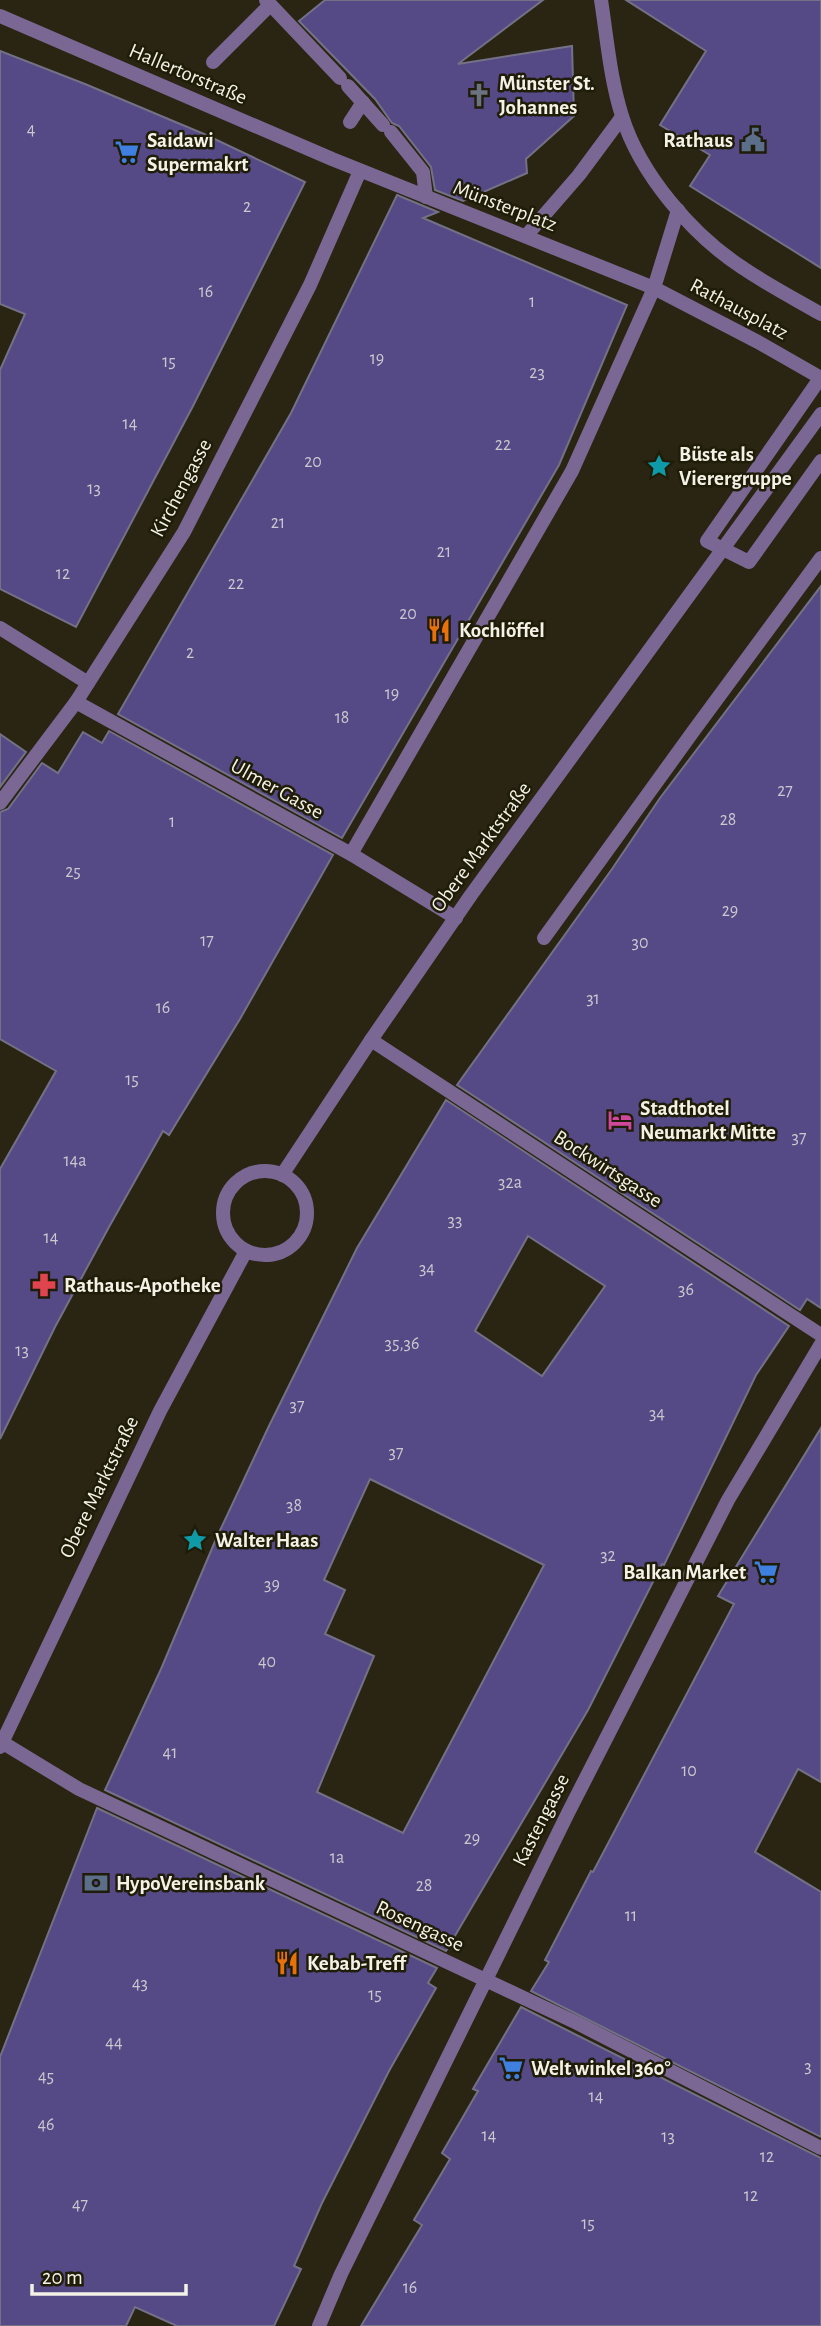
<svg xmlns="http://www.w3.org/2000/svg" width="821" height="2326" font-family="'Alegreya Sans',sans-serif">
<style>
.building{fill:#554986;stroke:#747187;stroke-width:2;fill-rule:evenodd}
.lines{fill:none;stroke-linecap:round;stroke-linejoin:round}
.street{stroke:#7b6794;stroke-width:14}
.labels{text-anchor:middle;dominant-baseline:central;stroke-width:5;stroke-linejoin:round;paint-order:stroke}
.number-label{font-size:18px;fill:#ccc8ce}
.street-label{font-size:21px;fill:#f4f2e6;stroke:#1f1c08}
.poi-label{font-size:21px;font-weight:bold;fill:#f4f2e6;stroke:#1f1c08;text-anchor:start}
</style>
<rect width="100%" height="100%" fill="#292512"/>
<g class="building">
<path d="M325,0H543L458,64L572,46L574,116L526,159L527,173L463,201L435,190L431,167L399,126L392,123L375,99L299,21Z"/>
<path d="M626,0H821V268L690,186L710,155L660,125L706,51Z"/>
<path d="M0,51L85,84L204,134L305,182L193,406L76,627L0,589V370L25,314L0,304Z"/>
<path d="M397,195L438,212L423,218L627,305L559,465L342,838L118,714L291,413Z"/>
<path d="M821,586V1308L807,1299L800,1310L457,1085L612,869L660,798Z"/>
<path d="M109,731L333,855L240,1019L169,1135L163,1131L109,1227L55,1327L0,1439V1169L56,1071L0,1039V812L8,809L42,763L58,773L83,732L102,743Z"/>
<path d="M0,734L26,752L0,787Z"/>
<path d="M446,1100L789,1326L756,1375L664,1565L662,1564L588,1710L446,1951L105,1790L161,1669L216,1539L268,1428L357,1248ZM528,1236L605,1286L542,1376L475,1331ZM370,1479L544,1565L403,1833L317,1792L374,1656L325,1634L345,1590L324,1580Z"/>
<path d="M821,1428V1782L798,1769L755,1852L821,1892V2137L531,1991L549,1962L545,1960L591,1871L593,1872L734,1604L718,1596Z"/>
<path d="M97,1808L437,1968L428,1983L436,1988L389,2071L322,2203L294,2266L301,2269L274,2326H177L135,2307L126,2326H0V2057Z"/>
<path d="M521,2007L821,2158V2326H361L422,2225L414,2220L450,2159L442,2153L478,2091L473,2089Z"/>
</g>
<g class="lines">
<g class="street">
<path d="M266,0L340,78"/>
<path d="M601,0C607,38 610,78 622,116C640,174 692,235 743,268C768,285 795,299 821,314"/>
<path d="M0,16L332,159L654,288L758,342L821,378"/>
<path d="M213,62L270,5"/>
<path d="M348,86L383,125"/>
<path d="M350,122L363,102"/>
<path d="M391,132L423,172L426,197"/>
<path d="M526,236L579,175L622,117"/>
<path d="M821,377L707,541L749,562L821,461"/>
<path d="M0,628L88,683"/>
<path d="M76,702L351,854L456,918"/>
<path d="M0,803L76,702L184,532L310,285L360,171"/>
<path d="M351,854L572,471L654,288L678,210"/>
<path d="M544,938L692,733L821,558"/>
<path d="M371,1040L821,1335"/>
<circle cx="265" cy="1213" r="42"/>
<path d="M282,1175L371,1040L471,895L821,414"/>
<path d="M0,1741L79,1789L577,2023L821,2148"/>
<path d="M0,1747L160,1411L246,1251"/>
<path d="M319,2326L341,2274L569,1811L728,1500L821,1344"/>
</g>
</g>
<defs>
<g id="church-bare" transform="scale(1.89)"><path d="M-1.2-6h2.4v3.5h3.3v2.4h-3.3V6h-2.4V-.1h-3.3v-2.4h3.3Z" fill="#6b7280" stroke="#1f1c08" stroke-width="2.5" paint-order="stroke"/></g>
<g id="civic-bare" transform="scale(1.89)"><path d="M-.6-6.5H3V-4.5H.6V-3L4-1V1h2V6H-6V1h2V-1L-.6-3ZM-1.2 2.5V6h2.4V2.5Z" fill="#5c6f8a" stroke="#1f1c08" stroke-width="2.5" paint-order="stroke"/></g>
<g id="supermarket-bare" transform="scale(1.89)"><path d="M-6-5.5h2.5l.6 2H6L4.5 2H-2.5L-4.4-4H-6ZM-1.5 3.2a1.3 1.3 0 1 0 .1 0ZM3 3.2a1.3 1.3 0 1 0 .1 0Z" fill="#3f7fe0" stroke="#1f1c08" stroke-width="2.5" paint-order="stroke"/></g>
<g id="sight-bare" transform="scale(1.89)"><path d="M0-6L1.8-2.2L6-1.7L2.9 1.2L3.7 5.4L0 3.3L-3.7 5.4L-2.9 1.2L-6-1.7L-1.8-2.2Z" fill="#0f9aa8" stroke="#1f1c08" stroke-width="2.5" paint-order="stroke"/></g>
<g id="restaurant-bare" transform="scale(1.89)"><path d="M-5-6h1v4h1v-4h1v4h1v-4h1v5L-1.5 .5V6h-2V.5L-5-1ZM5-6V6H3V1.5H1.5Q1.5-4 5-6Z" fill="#e8710a" stroke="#1f1c08" stroke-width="2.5" paint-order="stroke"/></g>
<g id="hotel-bare" transform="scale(1.89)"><path d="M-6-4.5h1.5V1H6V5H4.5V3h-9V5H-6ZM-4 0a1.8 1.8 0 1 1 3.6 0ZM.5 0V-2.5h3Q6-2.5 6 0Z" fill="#d1479c" stroke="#1f1c08" stroke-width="2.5" paint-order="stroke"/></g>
<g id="pharmacy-bare" transform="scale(1.89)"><path d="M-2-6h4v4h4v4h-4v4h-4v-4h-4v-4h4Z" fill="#e0444e" stroke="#1f1c08" stroke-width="2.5" paint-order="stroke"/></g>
<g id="bank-bare" transform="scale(1.89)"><path d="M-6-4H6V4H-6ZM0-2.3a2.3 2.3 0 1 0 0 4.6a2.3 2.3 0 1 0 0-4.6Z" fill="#5c6f8a" stroke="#1f1c08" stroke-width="2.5" paint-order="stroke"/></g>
</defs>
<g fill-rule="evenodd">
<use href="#church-bare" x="479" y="95"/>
<use href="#civic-bare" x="753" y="140"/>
<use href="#supermarket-bare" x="127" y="152"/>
<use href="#sight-bare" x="659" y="466"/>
<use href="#restaurant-bare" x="439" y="630"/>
<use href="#hotel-bare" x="620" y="1120"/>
<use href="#pharmacy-bare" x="44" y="1285"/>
<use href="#sight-bare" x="195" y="1540"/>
<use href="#supermarket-bare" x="766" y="1572"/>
<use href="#bank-bare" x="96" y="1883"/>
<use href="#restaurant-bare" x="287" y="1963"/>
<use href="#supermarket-bare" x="511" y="2068"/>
</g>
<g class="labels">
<g class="number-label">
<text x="31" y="130">4</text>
<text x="247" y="207">2</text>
<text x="206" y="292">16</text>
<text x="532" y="302">1</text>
<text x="377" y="359">19</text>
<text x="169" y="362">15</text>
<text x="537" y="373">23</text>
<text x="130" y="424">14</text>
<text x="503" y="445">22</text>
<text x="313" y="462">20</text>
<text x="94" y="489">13</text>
<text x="278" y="523">21</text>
<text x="444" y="552">21</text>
<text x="63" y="574">12</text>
<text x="236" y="584">22</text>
<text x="408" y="614">20</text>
<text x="190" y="653">2</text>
<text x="392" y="694">19</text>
<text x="342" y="718">18</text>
<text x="785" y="791">27</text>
<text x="728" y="820">28</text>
<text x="172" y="822">1</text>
<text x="73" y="872">25</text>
<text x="730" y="911">29</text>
<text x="207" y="941">17</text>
<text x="640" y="943">30</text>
<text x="593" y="999">31</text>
<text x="163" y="1008">16</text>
<text x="132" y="1080">15</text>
<text x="799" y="1138">37</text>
<text x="75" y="1161">14a</text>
<text x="510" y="1183">32a</text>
<text x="455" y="1221">33</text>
<text x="51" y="1238">14</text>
<text x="427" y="1269">34</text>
<text x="686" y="1290">36</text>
<text x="402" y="1344">35,36</text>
<text x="22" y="1351">13</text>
<text x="297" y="1406">37</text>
<text x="657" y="1414">34</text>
<text x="396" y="1453">37</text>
<text x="294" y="1506">38</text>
<text x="608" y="1556">32</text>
<text x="272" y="1585">39</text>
<text x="267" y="1662">40</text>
<text x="170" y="1753">41</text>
<text x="689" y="1771">10</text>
<text x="472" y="1839">29</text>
<text x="337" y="1858">1a</text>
<text x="424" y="1886">28</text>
<text x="631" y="1916">11</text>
<text x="140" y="1984">43</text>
<text x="375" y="1995">15</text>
<text x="114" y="2043">44</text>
<text x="808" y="2067">3</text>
<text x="46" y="2077">45</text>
<text x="596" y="2097">14</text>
<text x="46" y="2125">46</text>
<text x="489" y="2136">14</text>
<text x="668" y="2137">13</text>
<text x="767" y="2157">12</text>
<text x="751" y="2196">12</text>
<text x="80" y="2205">47</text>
<text x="588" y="2224">15</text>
<text x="410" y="2288">16</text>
</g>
<g class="street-label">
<text transform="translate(188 74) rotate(23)">Hallertorstraße</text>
<text transform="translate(505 206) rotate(21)">Münsterplatz</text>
<text transform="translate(739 309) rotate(28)">Rathausplatz</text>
<text transform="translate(181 488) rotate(-62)">Kirchengasse</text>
<text transform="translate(277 789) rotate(29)">Ulmer Gasse</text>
<text transform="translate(481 847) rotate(-54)">Obere Marktstraße</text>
<text transform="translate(608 1169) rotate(33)">Bockwirtsgasse</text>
<text transform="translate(99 1487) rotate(-64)">Obere Marktstraße</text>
<text transform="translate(541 1820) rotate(-63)">Kastengasse</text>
<text transform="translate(420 1926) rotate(25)">Rosengasse</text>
</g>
<g class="poi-label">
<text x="499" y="83">Münster St.<tspan x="499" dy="24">Johannes</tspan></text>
<text x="147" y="140">Saidawi<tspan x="147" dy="24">Supermakrt</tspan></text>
<text x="733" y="140" text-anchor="end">Rathaus</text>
<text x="679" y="454">Büste als<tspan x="679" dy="24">Vierergruppe</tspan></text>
<text x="459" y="630">Kochlöffel</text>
<text x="640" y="1108">Stadthotel<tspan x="640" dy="24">Neumarkt Mitte</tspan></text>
<text x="64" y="1285">Rathaus-Apotheke</text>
<text x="215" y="1540">Walter Haas</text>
<text x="746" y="1572" text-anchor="end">Balkan Market</text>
<text x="116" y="1883">HypoVereinsbank</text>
<text x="307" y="1963">Kebab-Treff</text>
<text x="531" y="2068">Welt winkel 360°</text>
</g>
</g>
<path d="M32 2284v10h154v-10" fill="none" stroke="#f4f2e6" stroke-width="3.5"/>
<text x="42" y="2284" font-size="21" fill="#f4f2e6" stroke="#1f1c08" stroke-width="5" paint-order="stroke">20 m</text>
</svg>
